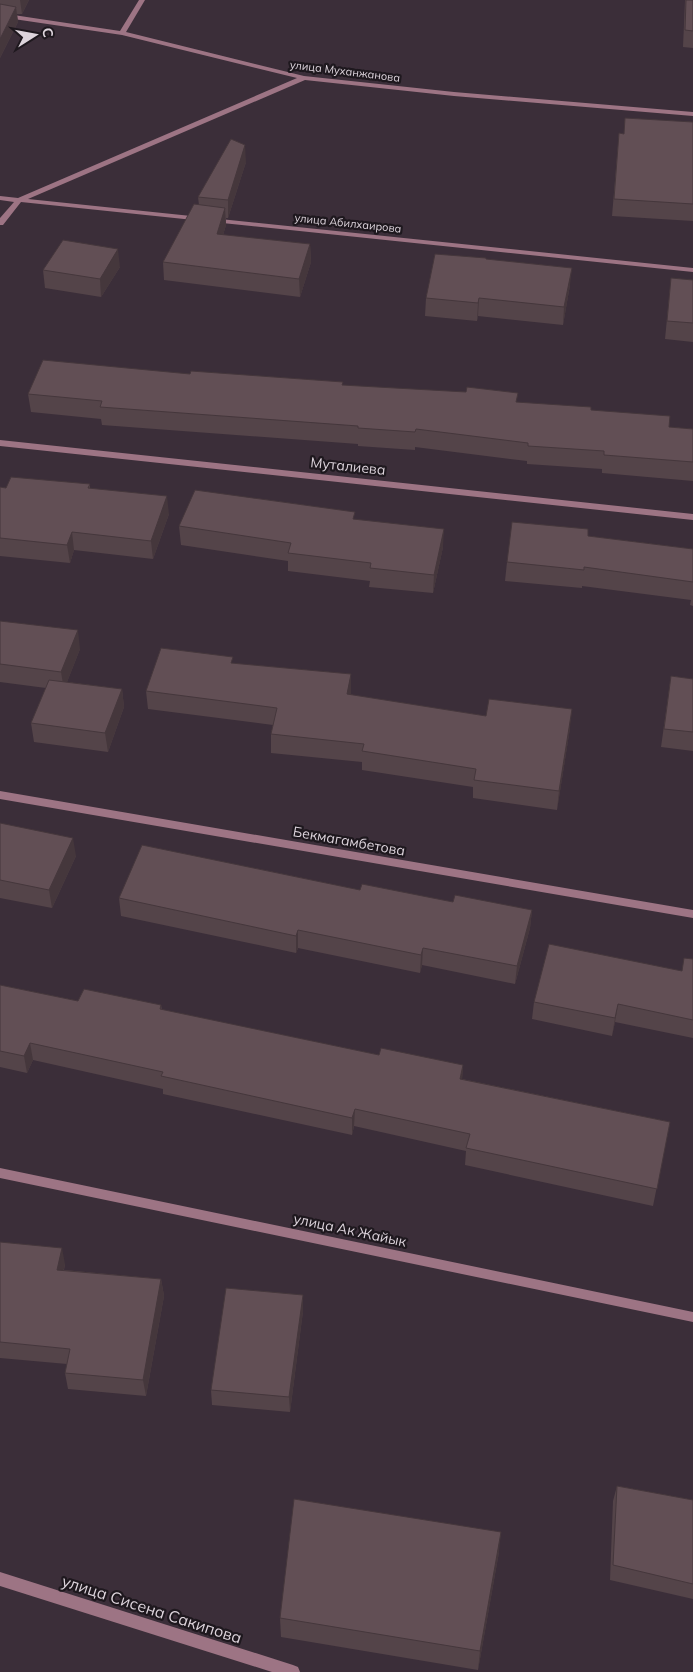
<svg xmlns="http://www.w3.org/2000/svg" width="693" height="1672" font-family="Mulish,sans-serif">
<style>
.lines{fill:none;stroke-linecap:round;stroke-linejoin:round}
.street{fill:#9d7484;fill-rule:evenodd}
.wall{fill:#544449}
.shaded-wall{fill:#45373c}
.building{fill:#624f55;stroke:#45373c}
.labels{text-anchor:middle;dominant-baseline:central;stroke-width:4.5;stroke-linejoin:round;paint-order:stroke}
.far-street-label{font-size:11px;fill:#ddd4dc;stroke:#1e181e}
.street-label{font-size:14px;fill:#ddd4dc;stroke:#1e181e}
.near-street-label{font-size:16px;fill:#ddd4dc;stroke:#1e181e}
</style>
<rect width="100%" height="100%" fill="#3b2e39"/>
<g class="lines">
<g class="street">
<path d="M139,0H145L126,32L304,76L454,92L693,112V116L454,96L305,80L28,199L693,268V272L21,202L3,225H0V218L14,202L0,200V196L18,198L297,78L122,35L0,17V13L120,31Z"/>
<path d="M0,440L693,514V520L0,446Z"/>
<path d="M0,791L693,910V918L0,799Z"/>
<path d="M0,1168L693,1312V1322L0,1178Z"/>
<path d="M0,1572L293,1665L298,1667L300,1672H272L0,1586Z"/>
</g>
</g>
<g class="wall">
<path d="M0,0H29L22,14H17L18,22L0,58Z"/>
<path d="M685,0H693V48L683,47Z"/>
<path d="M625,118L693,122V221L612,216L619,133L624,134Z"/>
<path d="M246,162L228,218H226V225L223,235L310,244L311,262L300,297L164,280L163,262L199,205L198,197Z"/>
<path d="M486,259L570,285L563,325L478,316L477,321L425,316L426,298Z"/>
<path d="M120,267L101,297L45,288L43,270Z"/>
<path d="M671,278L693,280V342L665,339Z"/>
<path d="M190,374L343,385L591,410L669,427L693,429V481L602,473V469L527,464V461L415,447V450L358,446V444L102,425L101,419L31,412L28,394Z"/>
<path d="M90,484V488L169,514L153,559L74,550L70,563L0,556V487L6,488Z"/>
<path d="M355,520L443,547L433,593L369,587L370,581L288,571V561L181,545L179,526Z"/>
<path d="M588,536L693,549V606L690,605L691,600L582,586V588L505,581L507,562Z"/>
<path d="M0,621L80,649L67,682L122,689L124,707L108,752L34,742L31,723L46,688L0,682Z"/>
<path d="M234,663L351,693L350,695L486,716L570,728L557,810L473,798V787L362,770V762L271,753V734L273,725L148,709L146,691Z"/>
<path d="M671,676L693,679V751L661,747Z"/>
<path d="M0,823L76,856L52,908L0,898Z"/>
<path d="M360,890L453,902L532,910L530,928L515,984L422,965L420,973L298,948L296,953L121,916L119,898Z"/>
<path d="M693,959V1038L615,1022L612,1036L532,1019L534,1002L682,971Z"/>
<path d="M0,985L78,1001L161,1005L162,1010L379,1055L463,1065L462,1079L670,1122L653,1206L465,1165L466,1151L354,1126L352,1135L163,1094V1089L33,1060L27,1073L0,1067Z"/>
<path d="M0,1242L65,1264L64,1270L161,1279L164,1296L146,1396L68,1389L65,1373L67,1364L0,1358Z"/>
<path d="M303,1295V1311L290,1412L212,1405L211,1390Z"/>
<path d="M617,1486L693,1500V1599L610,1580L613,1501Z"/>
<path d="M499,1552L478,1670L281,1637L280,1618Z"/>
</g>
<g class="shaded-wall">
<path d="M20,0H29L22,14Z"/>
<path d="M16,7L18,22L0,58V39Z"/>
<path d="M245,145L246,162L228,218V200Z"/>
<path d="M225,208L226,225L218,252L217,234Z"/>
<path d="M310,244L311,262L300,297L299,279Z"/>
<path d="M118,249L120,267L101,297L100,279Z"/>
<path d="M572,268L570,285L563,325L564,307Z"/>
<path d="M479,298L478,316L477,321L478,303Z"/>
<path d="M167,496L169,514L153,559L151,541Z"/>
<path d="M444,529L443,547L433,593L434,575Z"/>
<path d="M72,532L74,550L70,563L67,545Z"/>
<path d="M78,630L80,649L64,690L61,672Z"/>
<path d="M351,674V693L347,712V694Z"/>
<path d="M122,689L124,707L108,752L105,733Z"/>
<path d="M572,709L570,728L557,810L559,791Z"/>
<path d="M73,838L76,856L52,908L49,890Z"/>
<path d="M532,910L530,928L515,984L517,966Z"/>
<path d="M298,930V948L296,953V936Z"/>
<path d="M423,948L422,965L420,973L421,955Z"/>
<path d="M618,1004L615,1022L612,1036L615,1018Z"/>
<path d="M30,1043L33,1060L27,1073L24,1056Z"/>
<path d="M463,1065L462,1083L460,1079Z"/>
<path d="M355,1109L354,1126L352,1135V1118Z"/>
<path d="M62,1248L65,1264L60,1286L57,1270Z"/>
<path d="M161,1279L164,1296L146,1396L143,1380Z"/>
<path d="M303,1295V1311L290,1412L289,1397Z"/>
<path d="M501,1532L499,1552L478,1670L480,1651Z"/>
</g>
<g class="building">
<path d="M686,0H693V31L685,30Z"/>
<path d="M0,4L16,7L0,39Z"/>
<path d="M625,118L693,122V204L614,199L619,133L624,134Z"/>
<path d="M231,139L245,145L228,200L198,197Z"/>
<path d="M194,204L225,208L217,234L310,244L299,279L163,262Z"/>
<path d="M63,240L118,249L100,279L43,270Z"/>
<path d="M435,254L486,258V259L572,268L564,307L479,298L478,303L426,298Z"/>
<path d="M671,278L693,280V323L667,321Z"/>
<path d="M43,360L190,374L191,371L343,382L342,385L466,392L467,387L518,393L516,402L591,407V410L670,416L669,427L693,429V462L604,455V451L528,446V443L416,429L415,432L358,428V426L100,407L102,401L28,394Z"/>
<path d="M11,477L90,484L88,488L167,496L151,541L72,532L67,545L0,538V487L6,488Z"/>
<path d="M195,490L355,512L353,519L444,529L434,575L370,568L371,563L288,553L291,543L179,526Z"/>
<path d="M512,522L588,529V536L693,549V582L584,567V570L507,562Z"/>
<path d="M0,621L78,630L61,672L0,664Z"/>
<path d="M161,648L233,657L231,663L351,674L347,694L486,716L489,699L572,709L559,791L474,780L476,769L362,751L364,744L271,734L277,708L146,691Z"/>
<path d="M671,676L693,679V732L664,729Z"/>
<path d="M49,680L122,689L105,733L31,723Z"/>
<path d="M0,823L73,838L49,890L0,880Z"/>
<path d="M142,845L360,890L362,884L453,902L455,895L532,910L517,966L423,948L421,955L298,930L296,936L119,898Z"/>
<path d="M549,944L682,971L684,958L693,959V1020L618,1004L615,1018L534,1002Z"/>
<path d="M0,985L78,1001L84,989L161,1005L160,1009L379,1055L381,1048L463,1065L460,1079L670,1122L657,1189L466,1148L470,1134L355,1109L352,1118L161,1076L163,1072L30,1043L24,1056L0,1051Z"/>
<path d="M0,1242L62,1248L57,1270L161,1279L143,1380L65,1373L70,1349L0,1342Z"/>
<path d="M226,1288L303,1295L289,1397L211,1390Z"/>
<path d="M617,1486L693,1500V1584L613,1565Z"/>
<path d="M294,1499L501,1532L480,1651L280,1618Z"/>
</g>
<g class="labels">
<g class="far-street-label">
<text transform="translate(345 71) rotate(7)">улица Муханжанова</text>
<text transform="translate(348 223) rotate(6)">улица Абилхаирова</text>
</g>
<g class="street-label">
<text transform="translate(348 466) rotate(6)">Муталиева</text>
<text transform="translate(349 841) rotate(10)">Бекмагамбетова</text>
<text transform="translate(350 1230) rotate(12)">улица Ак Жайык</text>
</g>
<g class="near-street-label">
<text transform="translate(152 1609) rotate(18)">улица Сисена Сакипова</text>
</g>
</g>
<g transform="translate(35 35) rotate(79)" stroke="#1e181e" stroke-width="4" paint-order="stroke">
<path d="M0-4L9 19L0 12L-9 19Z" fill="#ddd4dc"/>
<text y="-8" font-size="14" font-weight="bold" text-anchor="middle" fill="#ddd4dc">С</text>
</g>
</svg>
